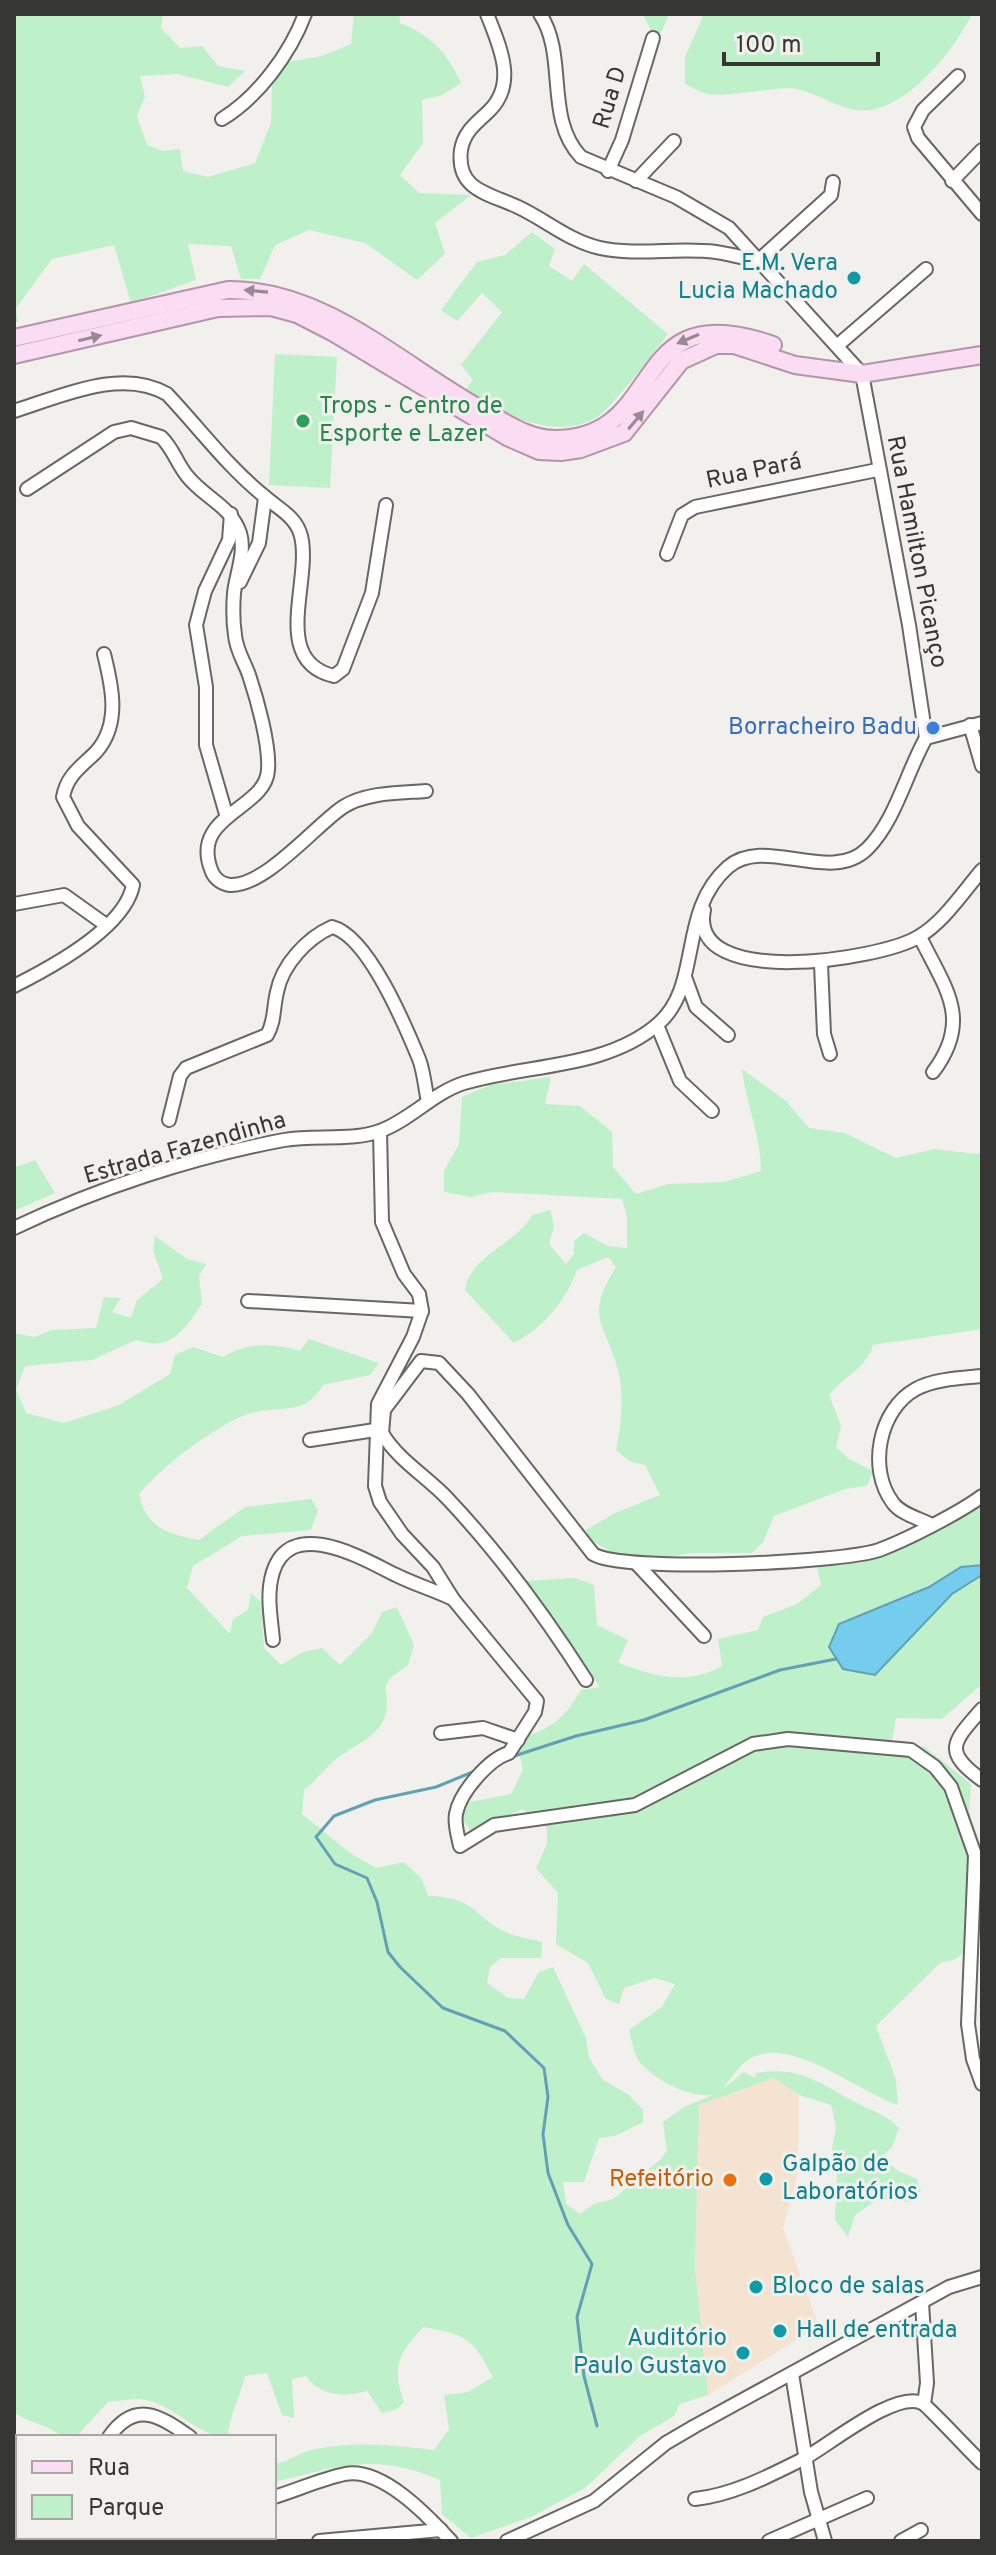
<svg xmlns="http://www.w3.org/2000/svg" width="996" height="2555" font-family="Overpass,sans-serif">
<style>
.education{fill:#f4e3d1}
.green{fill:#bef0ca}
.water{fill:#75cdee;stroke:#62a0b6;stroke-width:2}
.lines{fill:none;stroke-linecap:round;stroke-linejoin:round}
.stream{stroke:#62a0b6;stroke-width:3}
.minor-casing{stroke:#686763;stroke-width:16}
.major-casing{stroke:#b394aa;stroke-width:20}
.minor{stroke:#fff;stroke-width:12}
.major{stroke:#faddf2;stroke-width:16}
.oneway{fill:#988a93}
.culture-dot{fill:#0f9aa8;stroke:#f1f0ec;stroke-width:3}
.leisure-dot{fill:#2e9e5b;stroke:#f1f0ec;stroke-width:3}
.shop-dot{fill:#3f7fe0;stroke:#f1f0ec;stroke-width:3}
.food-dot{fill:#e8710a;stroke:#f1f0ec;stroke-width:3}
.labels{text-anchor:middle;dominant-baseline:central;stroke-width:6;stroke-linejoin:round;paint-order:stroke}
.street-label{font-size:24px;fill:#363634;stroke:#f1f0ec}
.culture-label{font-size:24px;fill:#0d838f;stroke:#f1f0ec;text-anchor:start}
.leisure-label{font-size:24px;fill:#27864d;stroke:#f1f0ec;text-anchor:start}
.shop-label{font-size:24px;fill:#366cbe;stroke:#f1f0ec;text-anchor:end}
.food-label{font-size:24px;fill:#c56008;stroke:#f1f0ec;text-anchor:end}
</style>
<rect width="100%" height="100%" fill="#f1f0ec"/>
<path class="education" d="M774,2078L799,2095L798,2172L783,2228L819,2326L708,2395L695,2268L699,2105Z"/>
<g class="green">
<path d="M14,14H163L161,28L180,48L202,46L218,66L245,71L228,87L178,74L140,76L145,97L137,116L147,145L163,151L180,149L183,171L208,177L255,163L271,123L272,86L282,63L322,56L351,44L354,14H399L400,23C430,34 448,54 461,83L442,95L422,100L423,143L400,175L419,193L471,195L435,223L445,254L417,280L365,243L309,230L275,245L260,279H241L231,246L188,244L196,280L131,303L114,245L52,259L16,308L18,322L14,323Z"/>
<path d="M643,14H669L661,33H652Z"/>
<path d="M704,14H972C954,51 902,117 856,110C833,107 809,87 786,88C771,89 719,97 708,94C700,92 692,88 685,84V57Z"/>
<path d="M532,232L555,249L549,266L572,281L584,264L668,334C652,354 613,408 594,419C551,441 501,412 465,391L473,380L461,365L502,312L482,293L457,321L441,310L477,262L505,255Z"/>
<path d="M275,354L337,357L330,488L269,485Z"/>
<path d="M742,1069L786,1101L809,1128L845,1133L896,1158L934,1149L977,1154L982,1151V1329L873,1345C866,1369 844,1376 829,1395L841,1426L836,1447L849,1459L873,1471L867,1486L845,1489L774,1516L763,1542L752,1553H692L647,1560L616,1555L589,1539L586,1530L615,1513L660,1495L645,1465L631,1462L616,1450C621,1426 624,1398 619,1374C606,1321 583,1320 616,1267L608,1257L577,1270C565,1302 544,1327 514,1343L465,1290C470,1255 517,1244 532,1215L550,1210L554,1226L549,1244L566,1264L574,1254V1241L584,1233L608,1246L627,1248V1217L622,1199L492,1192L471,1197L444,1192V1171L459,1144L462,1097L491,1085L551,1077L545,1104L580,1106L612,1132L613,1167L636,1194L668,1184L724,1182L761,1171C761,1136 746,1104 742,1069Z"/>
<path d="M35,1160L55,1193L14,1211V1168Z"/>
<path d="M155,1236L187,1259L206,1264L199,1276L202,1304C183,1331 171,1352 136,1340L92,1360L25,1366L16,1389L26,1413L64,1423L119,1405L170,1374L175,1355L193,1347L223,1357C248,1342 273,1343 300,1351L309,1339L379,1363L370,1375L323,1385C306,1413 288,1407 260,1411C247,1413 230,1421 220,1428C189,1446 162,1468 139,1494C146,1528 168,1534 199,1540L245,1507L311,1499L318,1510L311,1530L242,1536L193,1566L187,1588L230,1634L233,1619L248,1610L251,1593L261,1602L264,1648L281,1665L303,1652L322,1648L340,1665L372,1633L382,1612L397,1607L414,1645L408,1665L389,1679L385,1688C395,1732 364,1738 336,1759C325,1768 316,1781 304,1790L302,1814L350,1853L376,1868L404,1862L422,1879L428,1896C481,1898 471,1918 511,1934C521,1938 532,1939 542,1942L541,1958H501L490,1967L487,1983L508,1998L524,1999L539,1972L553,1967L586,2038L589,2057L602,2079L629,2095L643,2110V2122L615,2136L599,2138L584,2182H563L566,2204L580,2214L594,2204L613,2199L661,2159L667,2151L663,2122L684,2107L713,2095C690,2098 655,2081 639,2061C634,2053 631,2039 629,2030L662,2007L675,1984L655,1978L624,1988L619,2004L606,1999L588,1963L556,1944L558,1893L536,1868L547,1844V1828L523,1809L473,1834L462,1818L470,1802L511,1794L523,1770L516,1740C551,1728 561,1723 581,1690L600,1687L525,1581L575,1578L594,1585L597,1625L628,1640L618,1663C655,1676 686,1686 722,1666L718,1639L758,1630L763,1617L797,1604L821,1585L817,1567L863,1562L982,1505V1684L942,1719L896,1718L892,1742L925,1747L971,1784L969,1812L982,1850V1935L956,1959L940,1963L876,2026L896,2080L898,2105C862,2093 797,2041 759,2055C742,2060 733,2075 723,2089L744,2072L755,2078L756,2073C804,2065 822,2086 861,2105C876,2112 887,2116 899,2128L892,2147L881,2157L898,2171L917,2179L921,2191L908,2202L878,2199L855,2215L848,2237L835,2220L837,2173L832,2149L836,2127L831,2105L799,2095L774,2078L699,2105L695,2268L708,2395L680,2404L674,2416L640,2436L585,2488L531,2517L471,2538L442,2514L440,2480C373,2452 341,2466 274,2482V2464C288,2463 301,2451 315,2449C356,2441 393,2445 434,2450L449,2429L444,2395L468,2392L493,2377C472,2337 467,2335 423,2327C399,2354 391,2366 404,2402L397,2409L382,2413L367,2391C345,2397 321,2397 306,2376L292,2379L294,2418L282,2415L267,2373L245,2376C240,2397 229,2416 228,2437C196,2437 173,2402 140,2399C130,2399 118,2401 108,2402L76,2437H62C48,2424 30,2424 14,2412V1333L35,1337L51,1330L96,1328L104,1297L121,1298L112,1312L131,1318L137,1300L163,1279L153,1250Z"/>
</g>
<path class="water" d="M982,1565V1575L952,1594L875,1675L843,1669L829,1647L839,1624L929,1587L961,1567Z"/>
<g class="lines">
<g class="stream">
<path d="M511,1757L576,1736L644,1720L780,1670L836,1659"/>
<path d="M475,1771L436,1787L375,1800L334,1816L316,1837L335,1864L367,1878L377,1902L388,1952L400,1967L443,2008L505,2031L544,2068L548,2097L543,2134L548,2173L568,2225L592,2264L577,2317L584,2376L597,2426"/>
</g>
<g class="minor-casing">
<g id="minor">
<path d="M487,14C499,45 518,83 489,111C477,123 464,131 461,150C456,190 488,193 518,207C546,220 569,241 600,248C638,256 678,247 716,252C730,254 744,258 758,261"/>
<path d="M540,14C568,56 544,118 581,157L676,197L729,228L862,374L909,625L926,738"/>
<path d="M958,76L923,110L914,127L918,138L982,214"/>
<path d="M222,119C258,97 290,54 305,14"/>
<path d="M608,171L622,140L653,38"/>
<path d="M636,181L674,141"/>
<path d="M952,181L982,150"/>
<path d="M758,261L831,195L833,182"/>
<path d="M838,345L926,269"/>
<path d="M14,411C60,397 121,367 167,394C200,429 227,466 264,496C277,508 296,516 301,536C312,581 270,661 334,676L343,669L372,593L386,505"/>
<path d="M27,489L114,432L131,428L161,437C173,448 177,464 188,477C205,498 231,506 240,533C246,552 236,574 234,593C233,606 233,622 235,635C236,650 244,661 249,675C257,699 270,745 268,770C266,810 188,815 212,872C215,879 222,884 230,885C265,887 317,824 343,807C366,792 401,793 426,791"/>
<path d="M667,554L682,515L695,507L877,470"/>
<path d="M240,582L259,543L265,498"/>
<path d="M970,725L982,766"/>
<path d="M226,814L206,745V687L196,625L205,591L229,540L231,514"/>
<path d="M14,904L64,895L106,925"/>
<path d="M704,910C687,990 880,960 918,937C943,923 963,892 982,870"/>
<path d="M920,937C945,988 973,1019 933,1072"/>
<path d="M821,964L824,1034L830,1054"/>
<path d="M685,977L696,1007L728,1035"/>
<path d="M14,986C50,968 125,928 133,885L78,826L63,797C67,775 81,767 96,752C121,724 112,686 104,654"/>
<path d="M657,1025L680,1081L712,1111"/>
<path d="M169,1120L180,1076L186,1068L267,1035C275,1022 273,1008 277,992C282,965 307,938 332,927C368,936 405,1025 419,1059C424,1072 425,1088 428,1102"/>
<path d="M380,1131L382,1222L404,1274L419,1294L422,1311L413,1337L378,1404L375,1486L380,1502L402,1534L433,1567L453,1599L537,1701L535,1712L509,1753C489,1759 460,1792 456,1814C454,1824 458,1836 460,1846L494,1825L635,1805L753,1744L788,1739L911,1750L935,1767L951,1787L975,1855L968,2024L973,2059L982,2084"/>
<path d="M14,1228C98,1188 193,1157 284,1140C315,1134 349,1142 380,1131C410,1120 433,1093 464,1083C527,1064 606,1069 658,1024C703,985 677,912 728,867C765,835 830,885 867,849C896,820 906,773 926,738L982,723"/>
<path d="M248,1301L422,1311"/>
<path d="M310,1440L375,1430"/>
<path d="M930,1524C918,1518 901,1514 893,1503C867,1469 879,1409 916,1389C934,1379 961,1378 982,1376"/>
<path d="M636,1563L704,1636"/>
<path d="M273,1640C271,1618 266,1594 273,1572C291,1515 365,1560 396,1575C414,1584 434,1590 453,1599"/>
<path d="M586,1680C545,1616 500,1554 447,1498C427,1477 397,1459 382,1433L384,1410L421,1361L439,1363L468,1394L593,1554C623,1573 841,1563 879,1550C906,1540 959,1513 982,1496"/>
<path d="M982,1709C953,1742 942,1751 982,1780"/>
<path d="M441,1733L483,1728L518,1740"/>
<path d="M922,2303L927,2383L924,2404"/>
<path d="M792,2374L811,2492L825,2541"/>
<path d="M109,2437C135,2400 159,2415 190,2437"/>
<path d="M14,2477H18"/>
<path d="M274,2497C297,2490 321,2479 345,2474C382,2467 428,2516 451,2541"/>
<path d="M695,2499C733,2495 769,2476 803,2459C828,2446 895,2390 922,2403C927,2405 973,2455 982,2463"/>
<path d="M319,2541L441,2530"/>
<path d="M507,2541L594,2501L666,2443L695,2426L949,2287L982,2277"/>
<path d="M769,2541L867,2498"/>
<path d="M901,2541L921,2530"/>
</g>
</g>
<g class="major-casing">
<g id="major">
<path d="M14,338L228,290C329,289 408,372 493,416C513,427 532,439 555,439C669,439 625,292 773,345"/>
<path d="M14,355L218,308L271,307L297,314L332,332L507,437L539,451L561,452L581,449L624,433L681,361L716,345H734L795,365L862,374L982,355"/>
</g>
</g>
<use href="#minor" class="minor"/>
<use href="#major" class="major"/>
</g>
<defs><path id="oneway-solid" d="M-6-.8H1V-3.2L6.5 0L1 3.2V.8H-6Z" transform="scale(2)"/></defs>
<g class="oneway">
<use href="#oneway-solid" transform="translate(256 291) rotate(-175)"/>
<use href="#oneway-solid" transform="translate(90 338) rotate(-13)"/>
<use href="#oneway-solid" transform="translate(688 339) rotate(157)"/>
<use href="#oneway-solid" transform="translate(636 420) rotate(-50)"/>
</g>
<g class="culture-dot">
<circle cx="854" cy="278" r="8"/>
<circle cx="766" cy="2179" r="8"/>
<circle cx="756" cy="2287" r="8"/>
<circle cx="780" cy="2331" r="8"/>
<circle cx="743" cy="2353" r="8"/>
</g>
<circle class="leisure-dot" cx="303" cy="421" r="8"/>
<circle class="shop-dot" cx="933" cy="728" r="8"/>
<circle class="food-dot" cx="730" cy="2180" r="8"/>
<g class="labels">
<g class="street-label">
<text transform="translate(611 98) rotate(-73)">Rua D</text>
<text transform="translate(754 472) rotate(-12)">Rua Pará</text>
<text transform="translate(916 552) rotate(79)">Rua Hamilton Picanço</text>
<text transform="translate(185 1149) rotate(-16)">Estrada Fazendinha</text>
</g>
<g class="culture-label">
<text x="838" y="264" text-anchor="end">E.M. Vera<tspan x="838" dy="28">Lucia Machado</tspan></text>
<text x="782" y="2165">Galpão de<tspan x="782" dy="28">Laboratórios</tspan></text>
<text x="772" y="2287">Bloco de salas</text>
<text x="796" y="2331">Hall de entrada</text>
<text x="727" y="2339" text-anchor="end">Auditório<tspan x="727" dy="28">Paulo Gustavo</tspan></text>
</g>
<g class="leisure-label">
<text x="319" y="407">Trops - Centro de<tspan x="319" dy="28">Esporte e Lazer</tspan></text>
</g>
<g class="shop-label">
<text x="917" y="728">Borracheiro Badu</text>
</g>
<g class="food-label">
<text x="714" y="2180">Refeitório</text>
</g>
</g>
<rect width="996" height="2555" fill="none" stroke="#363634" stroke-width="32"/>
<rect x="16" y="2435" width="260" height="104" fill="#f1f0ec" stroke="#a6a6a2" stroke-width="2"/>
<rect x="32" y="2461" width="40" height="12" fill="#faddf2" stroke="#a6a6a2" stroke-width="2"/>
<text x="88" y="2475" font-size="24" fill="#363634">Rua</text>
<rect x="32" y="2495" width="40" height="24" fill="#bef0ca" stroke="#a6a6a2" stroke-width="2"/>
<text x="88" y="2515" font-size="24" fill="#363634">Parque</text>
<path d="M724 52v12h154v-12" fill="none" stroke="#363634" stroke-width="4"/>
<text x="736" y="52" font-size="24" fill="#363634" stroke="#f1f0ec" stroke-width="6" paint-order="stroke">100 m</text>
</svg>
